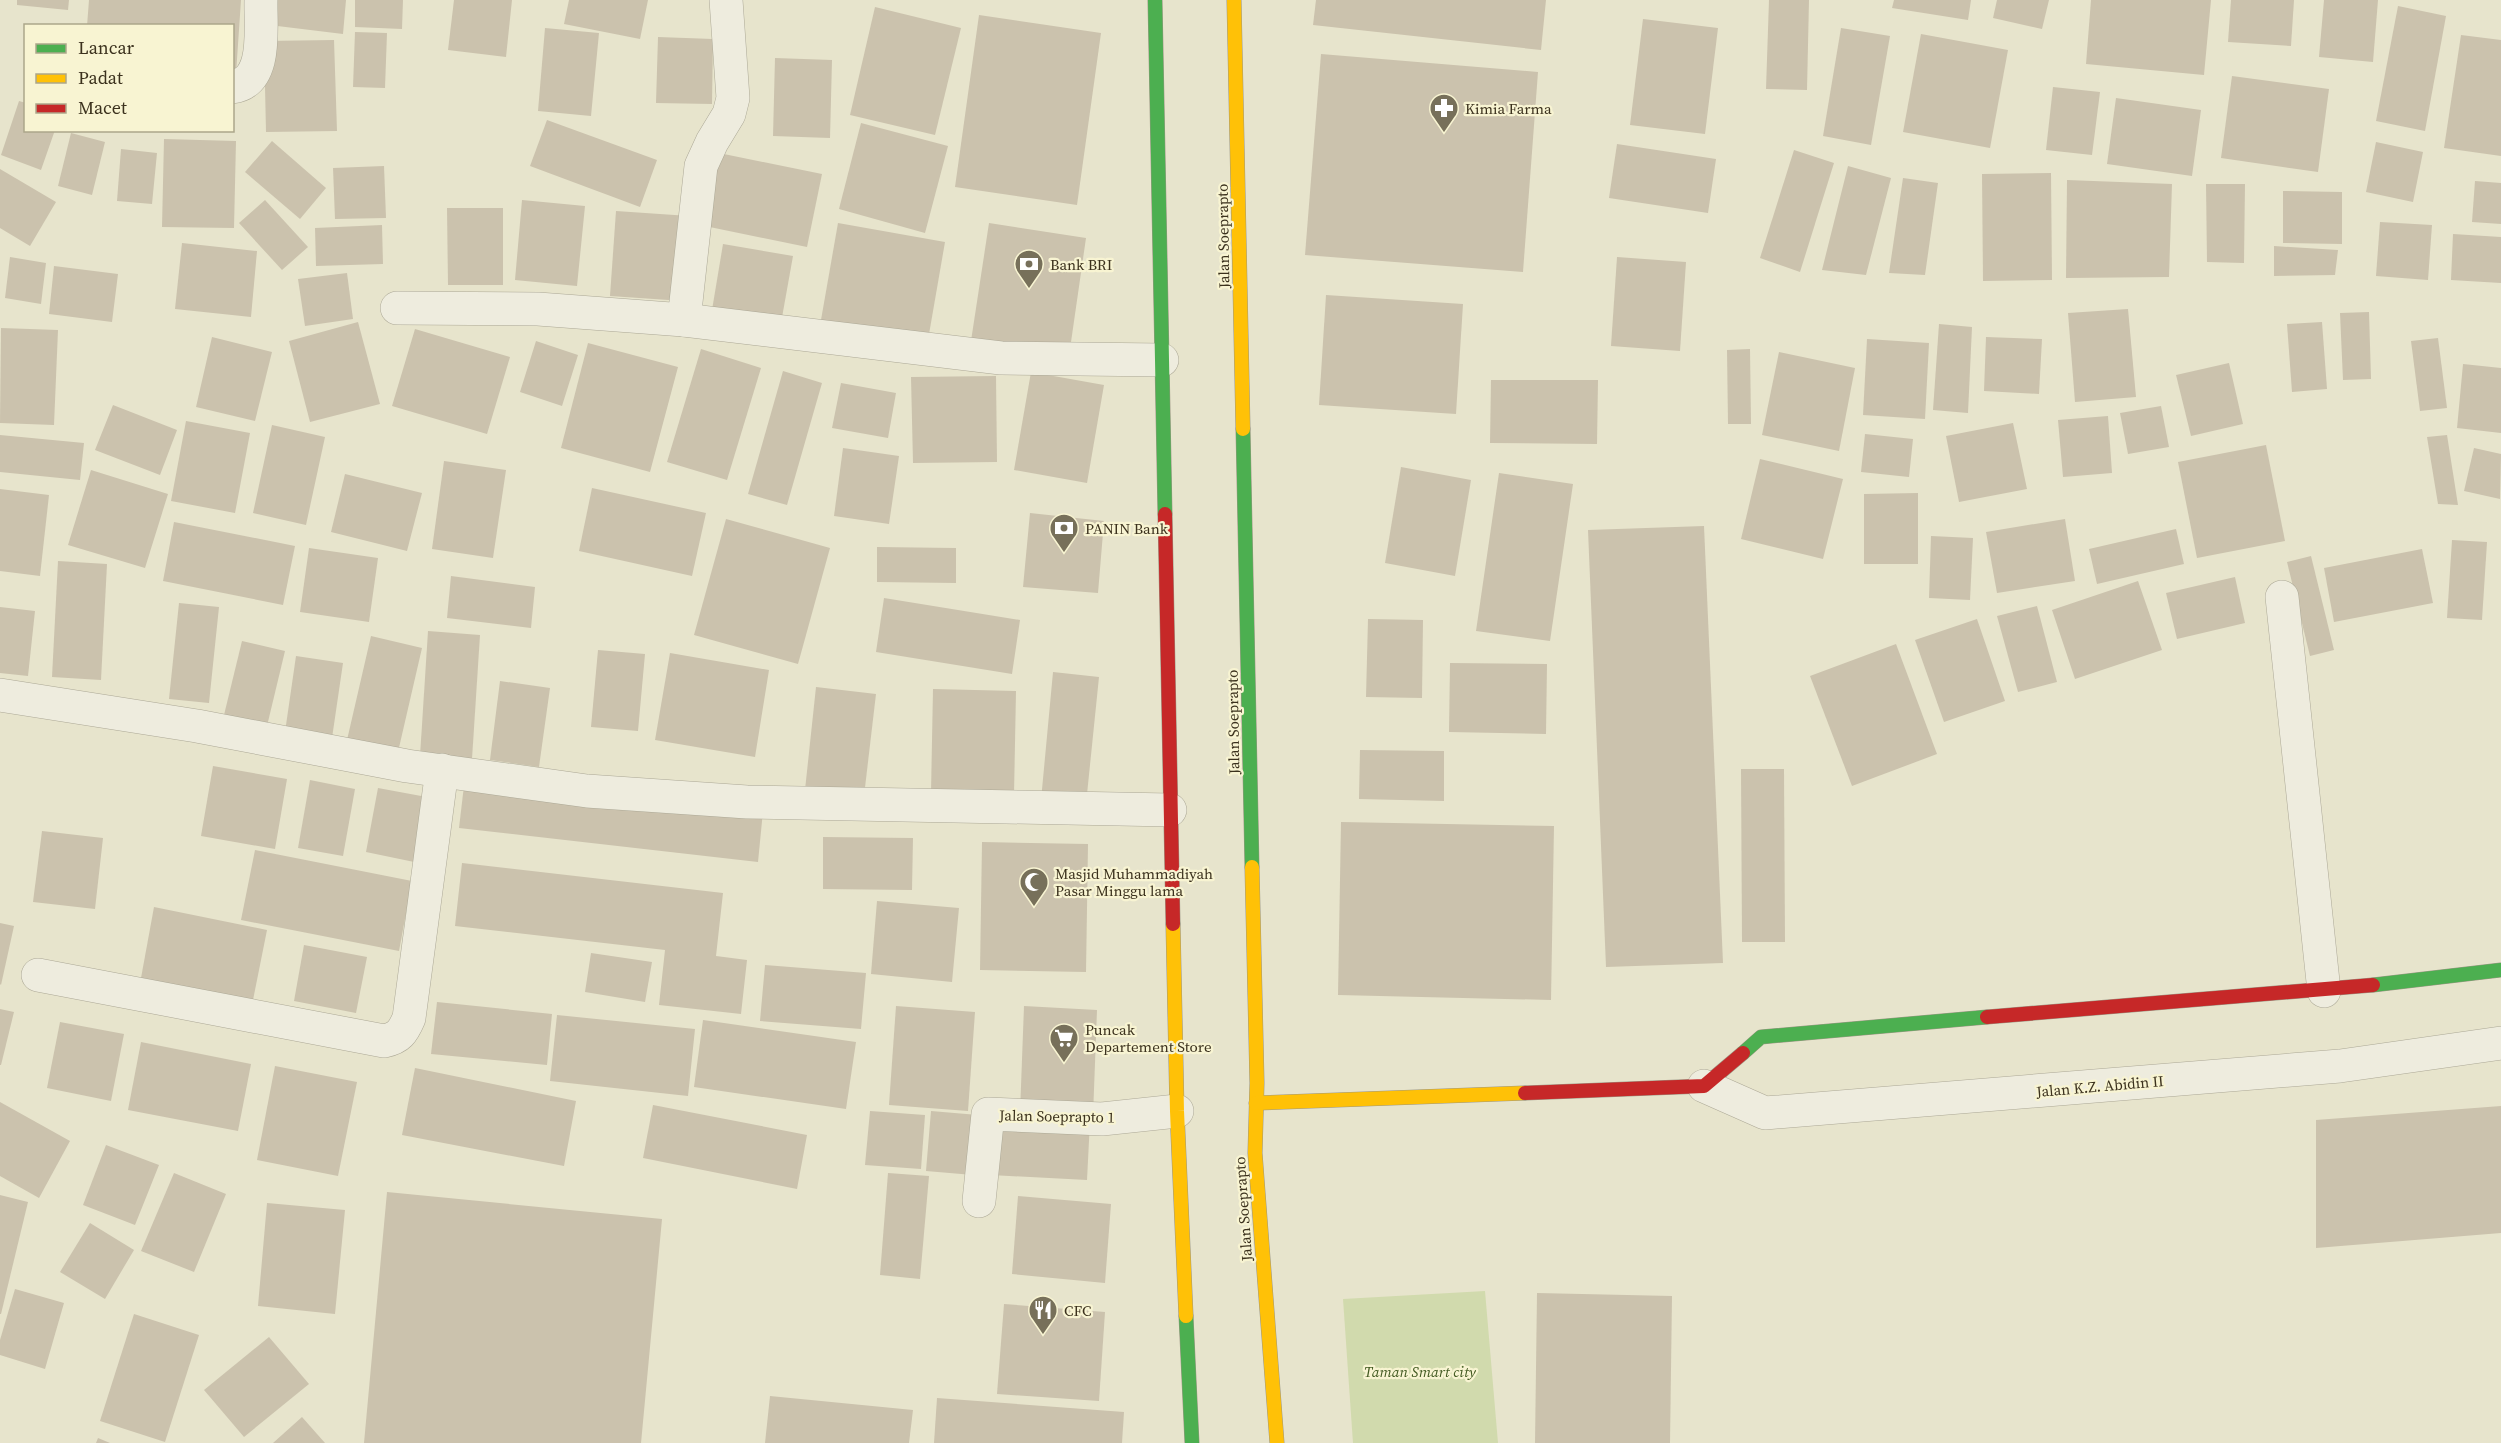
<svg xmlns="http://www.w3.org/2000/svg" width="2501" height="1443" font-family="'Source Serif 4',serif">
<style>
.green{fill:#d1daad}
.building{fill:#cbc2ad}
.lines{fill:none;stroke-linecap:round;stroke-linejoin:round}
.street-casing{stroke:#aca896;stroke-width:34}
.fast-casing{stroke:#9c9785;stroke-width:15}
.slow-casing{stroke:#9c9785;stroke-width:15}
.jam-casing{stroke:#9c9785;stroke-width:15}
.street{stroke:#eeecde;stroke-width:33}
.fast{stroke:#4caf50;stroke-width:14}
.slow{stroke:#ffc107;stroke-width:14}
.jam{stroke:#c62828;stroke-width:14}
.labels{text-anchor:middle;dominant-baseline:central;stroke-width:4.5;stroke-linejoin:round;paint-order:stroke}
.poi-label{font-size:15px;fill:#3b311d;stroke:#f8f4d2;text-anchor:start}
.street-label{font-size:15px;fill:#3b311d;stroke:#f8f4d2}
.park-label{font-size:15px;font-style:italic;fill:#425a21;stroke:#f8f4d2}
</style>
<rect width="100%" height="100%" fill="#e7e4cc"/>
<path class="green" d="M1485,1291L1498,1443H1353L1343,1299Z"/>
<g class="building">
<path d="M17,0H69L68,10L17,5Z"/>
<path d="M89,0H241L236,74H232V26H87Z"/>
<path d="M263,0H346L343,34L261,24Z"/>
<path d="M355,0H403L402,29L355,27Z"/>
<path d="M454,0H512L506,57L448,50Z"/>
<path d="M569,0H648L640,39L564,24Z"/>
<path d="M1316,0H1546L1541,50L1313,25Z"/>
<path d="M1769,0H1809L1807,90L1766,89Z"/>
<path d="M1894,0H1971L1968,20L1892,8Z"/>
<path d="M1997,0H2049L2042,29L1993,18Z"/>
<path d="M2091,0H2211L2204,75L2086,64Z"/>
<path d="M2231,0H2294L2291,46L2228,42Z"/>
<path d="M2324,0H2378L2373,62L2319,57Z"/>
<path d="M2398,6L2446,16L2425,131L2376,121Z"/>
<path d="M875,7L961,28L935,135L850,115Z"/>
<path d="M979,15L1101,33L1077,205L955,187Z"/>
<path d="M1643,19L1718,28L1705,134L1630,125Z"/>
<path d="M545,28L599,33L591,116L538,111Z"/>
<path d="M1841,28L1890,36L1871,145L1823,136Z"/>
<path d="M355,32L387,33L385,88L353,87Z"/>
<path d="M1921,34L2008,50L1990,148L1903,132Z"/>
<path d="M2461,35L2501,40V156L2444,148Z"/>
<path d="M658,37L713,39L712,104L656,103Z"/>
<path d="M334,40L337,131L266,132L264,41Z"/>
<path d="M1321,54L1538,72L1523,272L1305,255Z"/>
<path d="M775,58L832,60L830,138L773,136Z"/>
<path d="M2232,76L2329,89L2318,172L2221,158Z"/>
<path d="M2053,87L2100,92L2092,155L2046,150Z"/>
<path d="M2116,98L2201,110L2192,176L2107,164Z"/>
<path d="M19,101L26,103V130H55L41,170L1,155Z"/>
<path d="M547,120L657,160L640,207L530,166Z"/>
<path d="M861,123L948,146L925,233L839,209Z"/>
<path d="M71,133L105,142L92,195L58,186Z"/>
<path d="M164,139L236,141L234,228L162,227Z"/>
<path d="M272,141L326,188L300,219L245,172Z"/>
<path d="M2376,142L2423,152L2413,202L2366,192Z"/>
<path d="M1617,144L1716,159L1708,213L1609,198Z"/>
<path d="M121,149L157,153L152,204L117,201Z"/>
<path d="M1794,150L1834,163L1800,272L1760,258Z"/>
<path d="M714,152L822,174L807,247L700,225Z"/>
<path d="M384,166L386,218L335,219L333,168Z"/>
<path d="M1848,166L1891,178L1866,275L1822,270Z"/>
<path d="M0,169L56,202L30,246L0,228Z"/>
<path d="M2051,173L2052,280L1983,281L1982,174Z"/>
<path d="M1903,178L1938,183L1925,275L1889,273Z"/>
<path d="M2067,180L2172,184L2169,277L2066,278Z"/>
<path d="M2475,181L2501,183V224L2472,222Z"/>
<path d="M2206,184H2245L2244,263L2207,262Z"/>
<path d="M2283,191L2342,192V244L2283,243Z"/>
<path d="M265,200L308,247L282,270L239,223Z"/>
<path d="M522,200L585,206L577,286L515,280Z"/>
<path d="M447,208H503V285H448Z"/>
<path d="M616,211L689,216L683,301L610,296Z"/>
<path d="M2380,222L2432,225L2428,280L2376,276Z"/>
<path d="M838,223L945,242L928,340L821,320Z"/>
<path d="M989,223L1086,238L1069,356L971,341Z"/>
<path d="M382,225L383,264L316,266L315,228Z"/>
<path d="M2453,234L2501,237V283L2451,280Z"/>
<path d="M182,243L257,251L251,317L175,309Z"/>
<path d="M723,244L793,256L781,323L712,310Z"/>
<path d="M2274,246L2338,250L2335,275L2274,276Z"/>
<path d="M10,257L46,263L41,304L5,298Z"/>
<path d="M1617,257L1686,262L1680,351L1611,346Z"/>
<path d="M54,266L118,274L112,322L49,314Z"/>
<path d="M347,273L353,319L305,326L298,279Z"/>
<path d="M1326,295L1463,304L1456,414L1319,405Z"/>
<path d="M2128,309L2136,397L2075,402L2068,313Z"/>
<path d="M2369,312L2371,379L2343,380L2340,313Z"/>
<path d="M358,322L380,404L310,422L289,341Z"/>
<path d="M2322,322L2327,389L2292,392L2287,324Z"/>
<path d="M1939,324L1972,327L1968,413L1933,410Z"/>
<path d="M1,328L58,330L54,425L0,423Z"/>
<path d="M415,329L510,357L487,434L392,406Z"/>
<path d="M212,337L272,352L255,421L196,407Z"/>
<path d="M1986,337L2042,339L2039,394L1984,391Z"/>
<path d="M2438,338L2447,408L2420,411L2411,341Z"/>
<path d="M1867,339L1929,343L1925,419L1863,415Z"/>
<path d="M536,341L578,355L562,406L520,392Z"/>
<path d="M588,343L678,367L650,472L561,448Z"/>
<path d="M701,349L761,368L727,480L667,462Z"/>
<path d="M1750,349L1751,424H1728L1727,350Z"/>
<path d="M1779,352L1855,368L1839,451L1762,435Z"/>
<path d="M2229,363L2243,424L2191,436L2176,375Z"/>
<path d="M2463,364L2501,368V433L2457,428Z"/>
<path d="M783,371L822,383L787,505L748,494Z"/>
<path d="M1031,372L1104,385L1087,483L1014,470Z"/>
<path d="M996,376L997,462L913,463L911,377Z"/>
<path d="M1491,380H1598L1597,444L1490,443Z"/>
<path d="M841,383L896,393L888,438L832,428Z"/>
<path d="M113,405L177,430L160,475L95,450Z"/>
<path d="M2161,406L2169,447L2128,454L2120,413Z"/>
<path d="M2108,416L2112,473L2063,477L2058,420Z"/>
<path d="M186,421L250,433L235,513L171,501Z"/>
<path d="M2013,423L2027,489L1959,502L1946,436Z"/>
<path d="M272,425L325,437L306,525L253,513Z"/>
<path d="M1865,434L1913,439L1909,477L1861,472Z"/>
<path d="M0,435L84,443L80,480L0,472Z"/>
<path d="M2447,435L2458,505L2438,504L2427,437Z"/>
<path d="M2266,445L2285,541L2197,558L2178,462Z"/>
<path d="M843,448L899,456L889,524L834,516Z"/>
<path d="M2474,448L2501,454L2500,499L2464,491Z"/>
<path d="M1760,459L1843,479L1823,559L1741,539Z"/>
<path d="M444,461L506,470L493,558L432,549Z"/>
<path d="M1401,467L1471,480L1455,576L1385,563Z"/>
<path d="M91,470L168,494L145,568L68,545Z"/>
<path d="M1499,473L1573,484L1550,641L1476,631Z"/>
<path d="M345,474L422,493L407,551L331,532Z"/>
<path d="M592,488L706,513L692,576L579,551Z"/>
<path d="M0,489L49,495L40,576L0,571Z"/>
<path d="M1918,493V564H1864V494Z"/>
<path d="M1030,513L1104,521L1098,593L1023,587Z"/>
<path d="M726,519L830,548L798,664L694,635Z"/>
<path d="M2065,519L2075,581L1997,593L1986,532Z"/>
<path d="M174,522L295,546L283,605L163,581Z"/>
<path d="M1704,526L1723,963L1606,967L1588,530Z"/>
<path d="M2176,529L2184,564L2097,584L2089,549Z"/>
<path d="M1931,536L1973,538L1970,600L1929,598Z"/>
<path d="M2452,540L2487,542L2482,620L2447,618Z"/>
<path d="M877,547L956,548V583L877,582Z"/>
<path d="M309,548L378,558L369,622L300,612Z"/>
<path d="M2422,549L2433,603L2334,622L2324,568Z"/>
<path d="M2311,556L2334,650L2310,656L2287,562Z"/>
<path d="M58,561L107,564L101,680L52,677Z"/>
<path d="M451,576L535,587L531,628L447,618Z"/>
<path d="M2235,577L2245,623L2177,639L2166,593Z"/>
<path d="M2138,581L2162,650L2075,679L2052,610Z"/>
<path d="M884,598L1020,620L1012,674L876,652Z"/>
<path d="M179,603L219,607L209,703L169,699Z"/>
<path d="M2037,606L2057,682L2018,692L1997,616Z"/>
<path d="M0,607L35,611L28,676L0,673Z"/>
<path d="M1368,619L1423,620L1422,698L1366,697Z"/>
<path d="M1977,619L2005,701L1944,722L1915,640Z"/>
<path d="M428,631L480,635L472,759L420,756Z"/>
<path d="M371,636L422,648L398,752L347,740Z"/>
<path d="M242,641L285,651L267,726L224,715Z"/>
<path d="M1896,644L1937,754L1852,786L1810,676Z"/>
<path d="M598,650L645,654L638,731L591,727Z"/>
<path d="M670,653L769,670L755,757L655,740Z"/>
<path d="M296,656L343,663L332,738L285,732Z"/>
<path d="M1450,663L1547,664L1546,734L1449,732Z"/>
<path d="M1053,672L1099,677L1086,804L1041,800Z"/>
<path d="M500,681L550,688L539,767L490,760Z"/>
<path d="M816,687L876,694L864,796L805,790Z"/>
<path d="M933,689L1016,691L1014,795L931,793Z"/>
<path d="M1360,750L1444,751V801L1359,799Z"/>
<path d="M213,766L287,779L275,849L201,836Z"/>
<path d="M1741,769H1784L1785,942H1742Z"/>
<path d="M465,777L763,811L758,862L459,828Z"/>
<path d="M310,780L355,789L343,856L298,848Z"/>
<path d="M378,788L432,798L419,863L366,852Z"/>
<path d="M1341,822L1554,826L1551,1000L1338,995Z"/>
<path d="M42,831L103,838L95,909L33,902Z"/>
<path d="M823,837L913,838L912,890L823,889Z"/>
<path d="M982,842L1088,844L1086,972L980,970Z"/>
<path d="M255,850L412,881L399,951L241,920Z"/>
<path d="M462,863L723,893L716,956L747,960L741,1014L659,1005L665,950L455,926Z"/>
<path d="M877,901L959,908L952,982L871,974Z"/>
<path d="M154,907L267,930L253,1000L141,978Z"/>
<path d="M0,923L14,926L1,985L0,984Z"/>
<path d="M304,945L367,957L356,1013L294,1001Z"/>
<path d="M591,953L652,962L645,1002L585,992Z"/>
<path d="M765,965L866,973L861,1029L760,1021Z"/>
<path d="M437,1002L552,1014L547,1065L431,1054Z"/>
<path d="M896,1006L975,1012L968,1111L889,1105Z"/>
<path d="M1024,1006L1097,1010L1093,1116L1020,1113Z"/>
<path d="M0,1009L14,1012L1,1065H0Z"/>
<path d="M557,1015L695,1029L688,1096L550,1081Z"/>
<path d="M703,1020L856,1042L846,1109L694,1087Z"/>
<path d="M60,1022L124,1034L111,1101L47,1088Z"/>
<path d="M141,1042L251,1064L238,1131L128,1110Z"/>
<path d="M275,1066L357,1082L338,1176L257,1160Z"/>
<path d="M415,1068L576,1101L564,1166L402,1135Z"/>
<path d="M0,1102L70,1141L39,1198L0,1176Z"/>
<path d="M653,1105L807,1135L797,1189L643,1158Z"/>
<path d="M2501,1106V1233L2316,1248V1120Z"/>
<path d="M870,1111L925,1115L921,1169L865,1165Z"/>
<path d="M931,1111L978,1115L973,1175L926,1171Z"/>
<path d="M994,1116L1090,1121L1087,1180L991,1175Z"/>
<path d="M106,1145L159,1165L135,1225L83,1205Z"/>
<path d="M174,1173L226,1194L194,1272L141,1251Z"/>
<path d="M888,1173L929,1176L920,1279L880,1275Z"/>
<path d="M387,1192L662,1219L641,1443H364Z"/>
<path d="M0,1195L28,1202L1,1314H0Z"/>
<path d="M1018,1196L1111,1204L1105,1283L1012,1274Z"/>
<path d="M267,1203L345,1210L335,1314L258,1306Z"/>
<path d="M90,1223L134,1250L105,1299L60,1272Z"/>
<path d="M15,1289L64,1303L45,1369L0,1355V1340Z"/>
<path d="M1537,1293L1672,1296L1670,1443H1535Z"/>
<path d="M1004,1304L1105,1312L1099,1401L997,1394Z"/>
<path d="M134,1314L199,1335L165,1442L100,1421Z"/>
<path d="M269,1337L309,1384L244,1437L204,1390Z"/>
<path d="M770,1396L913,1410L909,1443H765Z"/>
<path d="M937,1398L1124,1412L1122,1443H934Z"/>
<path d="M302,1417L325,1443H273Z"/>
<path d="M98,1438L110,1443H96Z"/>
</g>
<g class="lines">
<g class="street-casing">
<g id="street">
<path d="M232,87C269,82 260,26 261,0"/>
<path d="M397,308L538,309L684,320L1001,358L1162,360"/>
<path d="M684,320L701,166L712,142L729,114L733,98L726,0"/>
<path d="M2282,597L2324,991"/>
<path d="M0,695L197,726L407,766L587,791L747,802L1170,810"/>
<path d="M38,975L384,1041C399,1038 403,1032 409,1018L442,770"/>
<path d="M1704,1086L1765,1113L2340,1066L2501,1043"/>
<path d="M979,1201L988,1114L1102,1119L1177,1111"/>
</g>
</g>
<g class="fast-casing">
<g id="fast">
<path d="M1155,0L1165,514"/>
<path d="M1243,429L1252,867"/>
<path d="M2373,985L2501,970"/>
<path d="M1743,1053L1761,1037L1987,1017"/>
<path d="M1186,1316L1192,1443"/>
</g>
</g>
<g class="slow-casing">
<g id="slow">
<path d="M1234,0L1243,429"/>
<path d="M1252,867L1257,1083L1255,1153L1277,1443"/>
<path d="M1173,924L1177,1111L1186,1316"/>
<path d="M1256,1103L1525,1093"/>
</g>
</g>
<g class="jam-casing">
<g id="jam">
<path d="M1165,514L1173,924"/>
<path d="M1987,1017L2373,985"/>
<path d="M1525,1093L1704,1086L1743,1053"/>
</g>
</g>
<use href="#street" class="street"/>
<use href="#fast" class="fast"/>
<use href="#slow" class="slow"/>
<use href="#jam" class="jam"/>
</g>
<defs>
<g id="pharmacy-pin" transform="scale(1.5)"><path d="M0 17L-7.5 6A9.5 9.5 0 1 1 7.5 6Z" fill="#77705a" stroke="#f8f4d2"/><path d="M-2-6h4v4h4v4h-4v4h-4v-4h-4v-4h4Z" fill="#fff"/></g>
<g id="bank-pin" transform="scale(1.5)"><path d="M0 17L-7.5 6A9.5 9.5 0 1 1 7.5 6Z" fill="#77705a" stroke="#f8f4d2"/><path d="M-6-4H6V4H-6ZM0-2.3a2.3 2.3 0 1 0 0 4.6a2.3 2.3 0 1 0 0-4.6Z" fill="#fff"/></g>
<g id="mosque-pin" transform="scale(1.5)"><path d="M0 17L-7.5 6A9.5 9.5 0 1 1 7.5 6Z" fill="#77705a" stroke="#f8f4d2"/><path d="M3.5-4.9A6 6 0 1 0 3.5 4.9A5 5 0 1 1 3.5-4.9Z" fill="#fff"/></g>
<g id="supermarket-pin" transform="scale(1.5)"><path d="M0 17L-7.5 6A9.5 9.5 0 1 1 7.5 6Z" fill="#77705a" stroke="#f8f4d2"/><path d="M-6-5.5h2.5l.6 2H6L4.5 2H-2.5L-4.4-4H-6ZM-1.5 3.2a1.3 1.3 0 1 0 .1 0ZM3 3.2a1.3 1.3 0 1 0 .1 0Z" fill="#fff"/></g>
<g id="restaurant-pin" transform="scale(1.5)"><path d="M0 17L-7.5 6A9.5 9.5 0 1 1 7.5 6Z" fill="#77705a" stroke="#f8f4d2"/><path d="M-5-6h1v4h1v-4h1v4h1v-4h1v5L-1.5 .5V6h-2V.5L-5-1ZM5-6V6H3V1.5H1.5Q1.5-4 5-6Z" fill="#fff"/></g>
</defs>
<g fill-rule="evenodd">
<use href="#pharmacy-pin" x="1444" y="108"/>
<use href="#bank-pin" x="1029" y="264"/>
<use href="#bank-pin" x="1064" y="528"/>
<use href="#mosque-pin" x="1034" y="882"/>
<use href="#supermarket-pin" x="1064" y="1038"/>
<use href="#restaurant-pin" x="1043" y="1310"/>
</g>
<g class="labels">
<g class="poi-label">
<text x="1465" y="108">Kimia Farma</text>
<text x="1050" y="264">Bank BRI</text>
<text x="1085" y="528">PANIN Bank</text>
<text x="1055" y="873">Masjid Muhammadiyah<tspan x="1055" dy="17">Pasar Minggu lama</tspan></text>
<text x="1085" y="1029">Puncak<tspan x="1085" dy="17">Departement Store</tspan></text>
<text x="1064" y="1310">CFC</text>
</g>
<g class="street-label">
<text transform="translate(1223 236) rotate(-91)">Jalan Soeprapto</text>
<text transform="translate(1233 722) rotate(-91)">Jalan Soeprapto</text>
<text transform="translate(2100 1086) rotate(-5)">Jalan K.Z. Abidin II</text>
<text transform="translate(1057 1116) rotate(1)">Jalan Soeprapto 1</text>
<text transform="translate(1243 1209) rotate(-94)">Jalan Soeprapto</text>
</g>
<g class="park-label">
<text x="1420" y="1371">Taman Smart city</text>
</g>
</g>
<rect x="24" y="24" width="210" height="108" fill="#f8f4d2" stroke="#aca68a" stroke-width="1.5"/>
<rect x="36" y="44" width="30" height="9" fill="#4caf50" stroke="#aca68a" stroke-width="1.5"/>
<text x="78" y="54" font-size="18" fill="#3b311d">Lancar</text>
<rect x="36" y="74" width="30" height="9" fill="#ffc107" stroke="#aca68a" stroke-width="1.5"/>
<text x="78" y="84" font-size="18" fill="#3b311d">Padat</text>
<rect x="36" y="104" width="30" height="9" fill="#c62828" stroke="#aca68a" stroke-width="1.5"/>
<text x="78" y="114" font-size="18" fill="#3b311d">Macet</text>
</svg>
